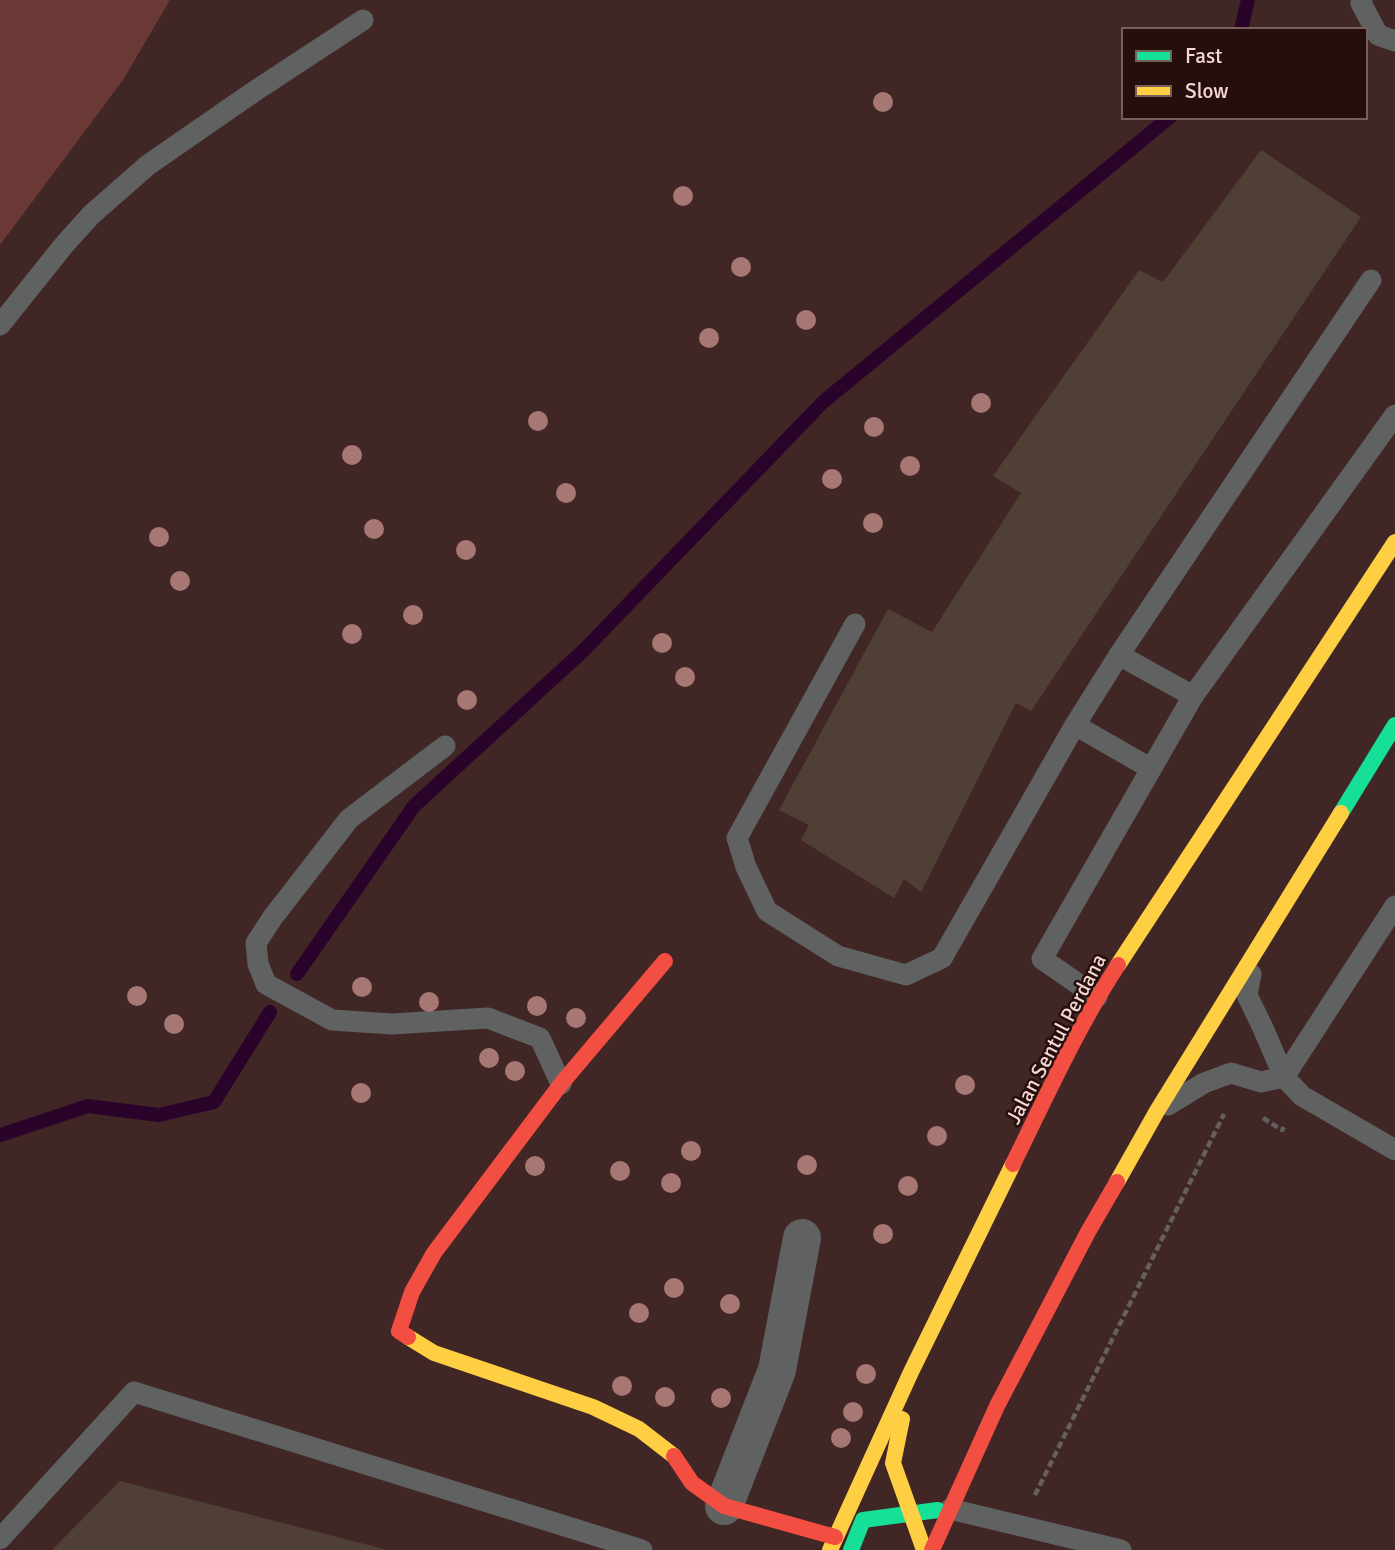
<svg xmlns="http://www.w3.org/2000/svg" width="1395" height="1550" font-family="Signika,sans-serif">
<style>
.green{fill:#6a3835}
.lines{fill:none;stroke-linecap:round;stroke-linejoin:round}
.stream{stroke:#2a032b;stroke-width:14}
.building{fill:#503f35}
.path{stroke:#655f60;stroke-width:4.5;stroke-dasharray:7 3.5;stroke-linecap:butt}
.lane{stroke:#606262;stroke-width:21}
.street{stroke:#606262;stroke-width:38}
.fast{stroke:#16e098;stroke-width:16}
.slow{stroke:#ffcf43;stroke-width:16}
.jam{stroke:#f24e42;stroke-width:16}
.tree{fill:#a67773}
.labels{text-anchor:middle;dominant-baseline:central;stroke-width:5;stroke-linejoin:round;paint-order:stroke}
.street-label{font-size:21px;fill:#f7d6d3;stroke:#250f0d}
</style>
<rect width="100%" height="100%" fill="#412626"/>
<path class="green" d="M0,0H170L123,80L0,245Z"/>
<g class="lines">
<g class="stream">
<path d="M1241,30L1248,0"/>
<path d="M297,974L414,806L584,650L823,402L1170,117"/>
<path d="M0,1135L88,1106L159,1115L214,1102L270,1012"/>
</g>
</g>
<g class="building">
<path d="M1261,150L1361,217L1031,711L1016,703L921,892L904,879L894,898L801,840L809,825L779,810L888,609L932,632L1021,493L993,476L1139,270L1163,282Z"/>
<path d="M120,1481L384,1549V1550H52Z"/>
</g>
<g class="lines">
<g class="path">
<path d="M1263,1118L1282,1130L1284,1127"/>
<path d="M1035,1495L1224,1114"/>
</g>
<g class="lane">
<path d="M1362,0L1361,3L1378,35L1395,41"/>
<path d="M0,325L64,245L91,215L148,165L252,93L363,20"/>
<path d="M855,624L737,838L746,867L767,911L838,956L906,975L942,958L1075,725L1119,655L1371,280"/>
<path d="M1119,655L1193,696"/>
<path d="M1075,725L1150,768"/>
<path d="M445,746L349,819L273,917L256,943L258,964L266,984L332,1020L392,1024L488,1018L540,1038L561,1084"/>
<path d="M1251,974L1247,995L1263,1028L1284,1077L1302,1096L1395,1150"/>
<path d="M1097,997L1042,959L1193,696L1395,415"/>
<path d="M1168,1105L1204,1083L1231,1073L1261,1082L1284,1077L1395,906"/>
<path d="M950,1509L1121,1550"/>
<path d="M0,1539L134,1392L642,1550"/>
</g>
<path class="street" d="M724,1506L777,1370L802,1238"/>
<g class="fast">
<path d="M1341,813L1395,725"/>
<path d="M851,1550L863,1520L938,1510"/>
</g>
<g class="slow">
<path d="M1118,965L1395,542"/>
<path d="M1117,1182L1157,1111L1341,813"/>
<path d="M408,1337L434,1353L593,1407L639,1429L674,1456"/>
<path d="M902,1419L893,1463L924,1550"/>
<path d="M830,1550L911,1372L1013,1164"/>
</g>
<g class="jam">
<path d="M1013,1164C1046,1097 1077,1028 1118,965"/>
<path d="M408,1337L399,1331L412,1292L434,1253L561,1084L665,961"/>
<path d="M674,1456L692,1483L724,1506L835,1537"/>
<path d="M932,1550L997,1406L1088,1232L1117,1182"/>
</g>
</g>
<g class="tree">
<circle cx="883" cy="102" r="10"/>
<circle cx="683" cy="196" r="10"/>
<circle cx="741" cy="267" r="10"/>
<circle cx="806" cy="320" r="10"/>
<circle cx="709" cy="338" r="10"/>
<circle cx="981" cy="403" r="10"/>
<circle cx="538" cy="421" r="10"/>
<circle cx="874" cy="427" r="10"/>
<circle cx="352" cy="455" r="10"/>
<circle cx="910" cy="466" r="10"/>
<circle cx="832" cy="479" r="10"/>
<circle cx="566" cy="493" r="10"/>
<circle cx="873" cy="523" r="10"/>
<circle cx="374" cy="529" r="10"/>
<circle cx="159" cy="537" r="10"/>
<circle cx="466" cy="550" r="10"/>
<circle cx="180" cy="581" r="10"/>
<circle cx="413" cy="615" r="10"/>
<circle cx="352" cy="634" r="10"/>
<circle cx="662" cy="643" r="10"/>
<circle cx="685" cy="677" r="10"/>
<circle cx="467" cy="700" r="10"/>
<circle cx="362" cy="987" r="10"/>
<circle cx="137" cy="996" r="10"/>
<circle cx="429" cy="1002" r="10"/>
<circle cx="537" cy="1006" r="10"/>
<circle cx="576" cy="1018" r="10"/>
<circle cx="174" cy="1024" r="10"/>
<circle cx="489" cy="1058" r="10"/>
<circle cx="515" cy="1071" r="10"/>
<circle cx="965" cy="1085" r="10"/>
<circle cx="361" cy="1093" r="10"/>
<circle cx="937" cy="1136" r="10"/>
<circle cx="691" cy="1151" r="10"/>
<circle cx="807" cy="1165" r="10"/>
<circle cx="535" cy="1166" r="10"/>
<circle cx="620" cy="1171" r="10"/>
<circle cx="671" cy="1183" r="10"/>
<circle cx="908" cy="1186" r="10"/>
<circle cx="883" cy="1234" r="10"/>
<circle cx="674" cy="1288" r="10"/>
<circle cx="730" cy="1304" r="10"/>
<circle cx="639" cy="1313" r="10"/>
<circle cx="866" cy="1374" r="10"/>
<circle cx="622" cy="1386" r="10"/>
<circle cx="665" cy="1397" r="10"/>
<circle cx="721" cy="1398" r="10"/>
<circle cx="853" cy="1412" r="10"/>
<circle cx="841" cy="1438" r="10"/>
</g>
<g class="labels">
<g class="street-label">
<text transform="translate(1056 1039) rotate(-62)">Jalan Sentul Perdana</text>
</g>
</g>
<rect x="1122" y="28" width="245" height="91" fill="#250f0d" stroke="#795f5c" stroke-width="2"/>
<rect x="1136" y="51" width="35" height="10" fill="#16e098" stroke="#795f5c" stroke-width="2"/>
<text x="1185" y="63" font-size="21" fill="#f7d6d3">Fast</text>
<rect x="1136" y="86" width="35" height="10" fill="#ffcf43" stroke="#795f5c" stroke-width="2"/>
<text x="1185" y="98" font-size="21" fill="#f7d6d3">Slow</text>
</svg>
